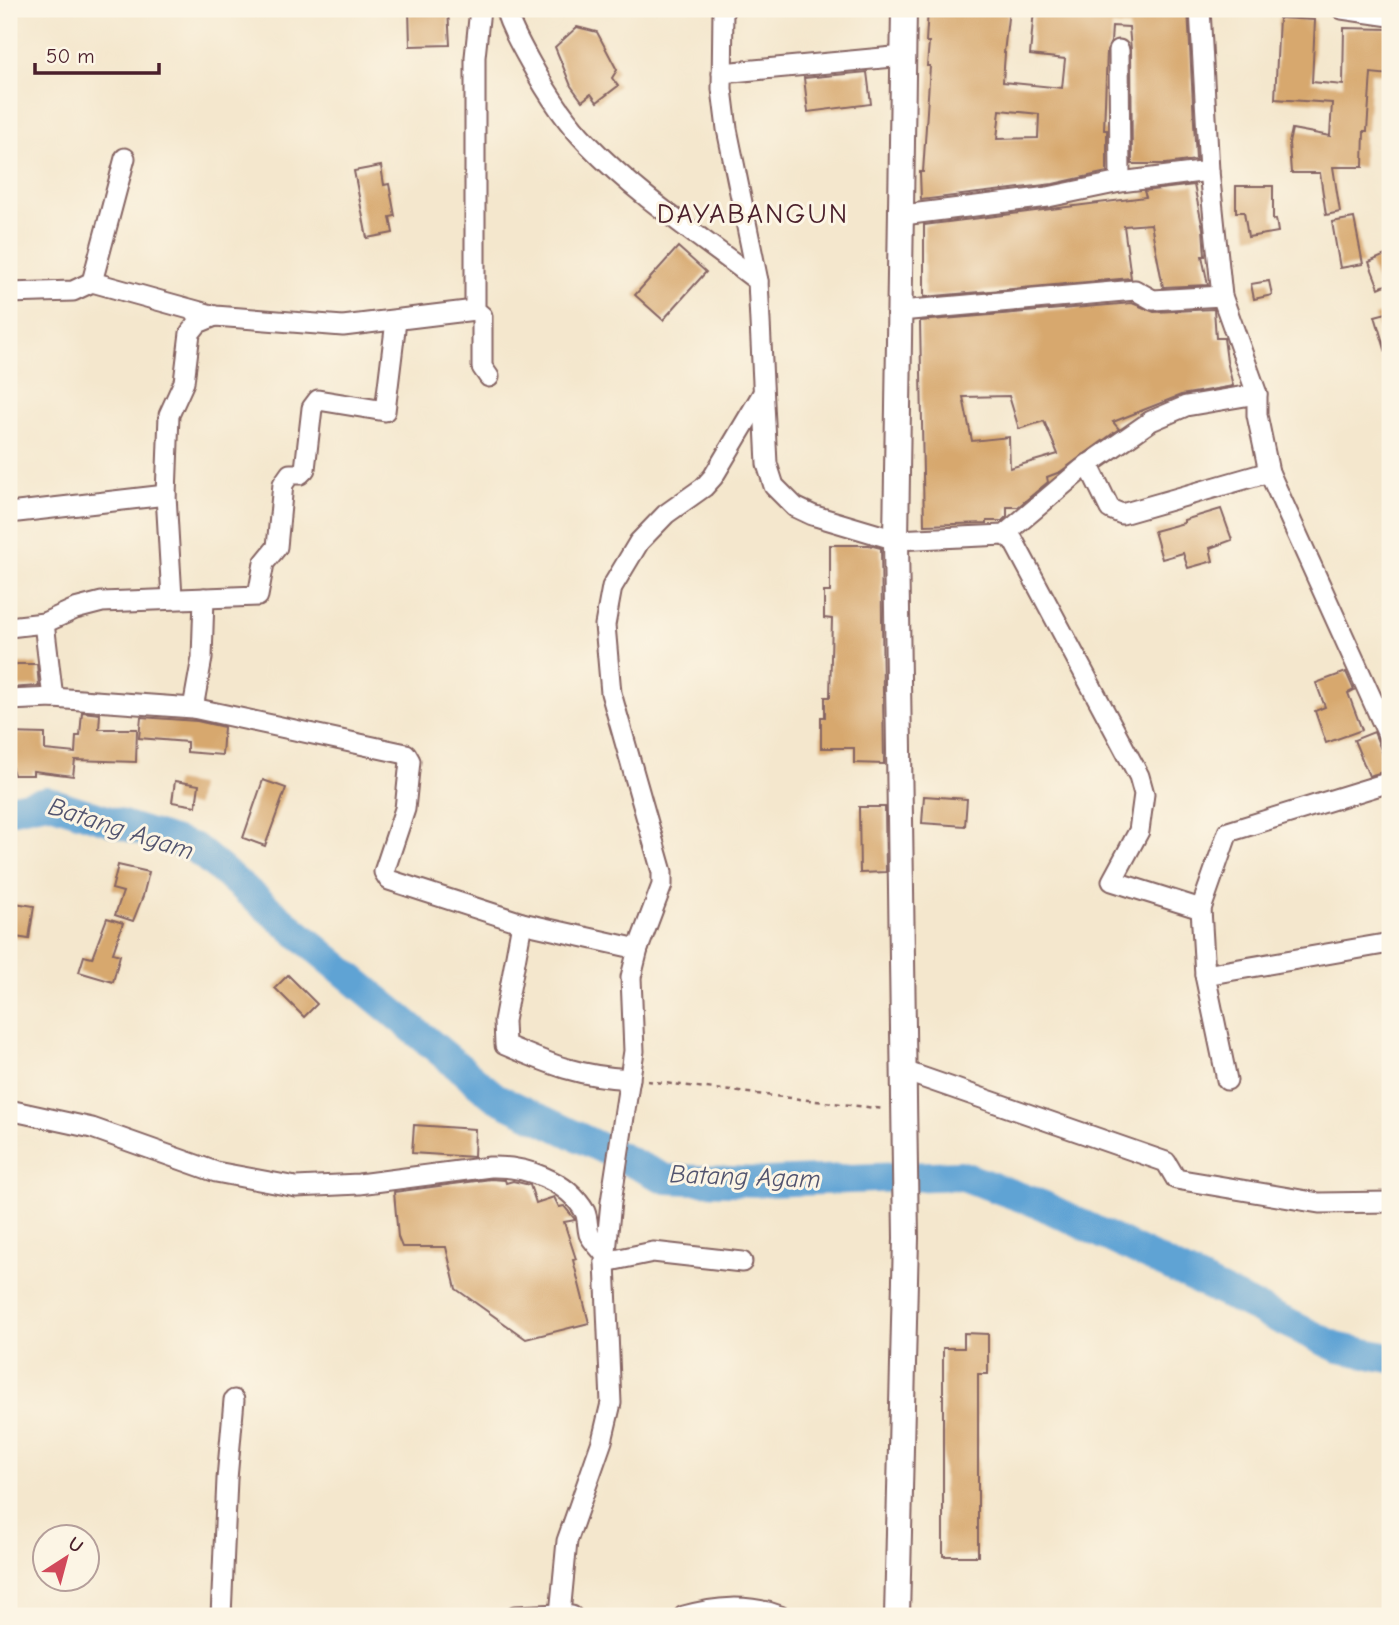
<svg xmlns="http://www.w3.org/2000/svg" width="1399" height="1625" font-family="'Comic Neue',sans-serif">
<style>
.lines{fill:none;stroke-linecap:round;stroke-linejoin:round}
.river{stroke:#5fa3d4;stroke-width:30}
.building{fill:#d7a86e;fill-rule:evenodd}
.minor-casing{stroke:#866564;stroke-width:23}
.major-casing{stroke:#866564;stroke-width:28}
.path{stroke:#866564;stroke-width:2.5;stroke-dasharray:5 5;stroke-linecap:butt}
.minor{stroke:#fff;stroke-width:19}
.major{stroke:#fff;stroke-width:24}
.labels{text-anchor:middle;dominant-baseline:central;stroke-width:6;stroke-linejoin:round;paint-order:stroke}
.water-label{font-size:26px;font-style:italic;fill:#52546f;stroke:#fcf5e5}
.quarter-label{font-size:28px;letter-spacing:2px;fill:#4a1f2b;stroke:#fcf5e5}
</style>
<rect width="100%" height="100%" fill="#fcf5e5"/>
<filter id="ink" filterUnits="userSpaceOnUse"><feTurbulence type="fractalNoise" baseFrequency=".0143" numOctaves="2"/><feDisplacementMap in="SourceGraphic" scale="14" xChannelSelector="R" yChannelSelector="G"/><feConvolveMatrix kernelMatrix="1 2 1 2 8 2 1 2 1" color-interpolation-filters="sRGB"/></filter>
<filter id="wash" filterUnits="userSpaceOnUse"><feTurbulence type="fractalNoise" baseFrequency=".00686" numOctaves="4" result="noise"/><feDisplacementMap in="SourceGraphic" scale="28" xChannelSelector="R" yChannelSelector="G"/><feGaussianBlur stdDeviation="1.57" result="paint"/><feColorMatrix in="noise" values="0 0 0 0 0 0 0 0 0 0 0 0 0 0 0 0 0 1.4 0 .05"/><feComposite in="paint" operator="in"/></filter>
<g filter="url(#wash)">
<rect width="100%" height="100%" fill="#f4e7cd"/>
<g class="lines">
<path class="river" d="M9,809L47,801L195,848L495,1097L666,1179L765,1182L960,1175L1042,1205L1339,1348L1390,1358"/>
</g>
<g id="blocks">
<g class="building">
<path d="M409,9H448L450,45L410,46Z"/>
<path d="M928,9H1009L1004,53H1005L1003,82L1062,88L1065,59L1030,55L1034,9H1188L1196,160L1166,164H1132L1131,50L1129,27L1112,26L1111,42L1107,50L1104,130H1107V172L1053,184L921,200L920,172H923L930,66H927L929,42H926ZM1000,110L1039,114L1038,138L997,139Z"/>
<path d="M1279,18L1315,20L1312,82L1343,85L1344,28L1390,29V75L1371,73L1367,131H1364L1363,167H1333L1340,212L1326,215L1320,173H1291L1289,143L1292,129L1330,136L1332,103L1275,99Z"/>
<path d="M577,27L597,32L617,70L612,78L618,86L597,102L591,94L582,101L571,86L555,47Z"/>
<path d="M867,72L871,104L808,112L804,78Z"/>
<path d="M381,166L384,185L389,184L395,216L390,217L393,233L367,238L354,171Z"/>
<path d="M1194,185L1203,229L1205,256H1202L1208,285L1163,287L1151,224L1124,226L1131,278L924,297V225L1146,197L1144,191Z"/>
<path d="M1236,186H1273V220L1276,219L1278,232L1248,237L1244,212H1236Z"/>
<path d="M1354,218L1363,264L1340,268L1332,222Z"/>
<path d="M678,247L706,272L663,320L635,295Z"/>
<path d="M1390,253V283L1379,288L1369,262Z"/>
<path d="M1269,281L1272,295L1254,299L1251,284Z"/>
<path d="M1132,303L1154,312L1214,309L1216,338H1224L1227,361L1233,386L1181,395L1113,422L1119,429L1060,472L1047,477L1048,482L1018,507H1007V516L1002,521H987V523L924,525L920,321ZM1009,396L1019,429L1044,421L1058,454L1010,468L1009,437L972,441L963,397Z"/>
<path d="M1390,312V356H1387L1375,316Z"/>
<path d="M1221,509L1232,540L1210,548L1213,561L1188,568L1183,553L1162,559L1154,531L1184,523V520Z"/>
<path d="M830,545H869L881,548L884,764L854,763V748H821V717H825V697H830L832,619L824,618V592H830Z"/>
<path d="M18,664H37L39,686L9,688V665Z"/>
<path d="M1346,672L1354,690L1348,693L1362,730L1326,743L1315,711L1325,707L1316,683Z"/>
<path d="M82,712L100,714L99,729H137L136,762L75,760L73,776L33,771V775H14L11,765H9V733L45,734V750L75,753L76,736H80Z"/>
<path d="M141,717L197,721L224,727L222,755L187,752V742L139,738Z"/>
<path d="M1374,732L1389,770L1369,776L1354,740Z"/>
<path d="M263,780L286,788L265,846L243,838Z"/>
<path d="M175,781L199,785L196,806L172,802Z"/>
<path d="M924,796L967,799L965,826L922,823Z"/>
<path d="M859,807H885L886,872L860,873Z"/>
<path d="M118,865L149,872L143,896L133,921L115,915L123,892L112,889Z"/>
<path d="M15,903L34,906L29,939L9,936V904L14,905Z"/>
<path d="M107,918L123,923L113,953L120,955L113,982L79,972L84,956L92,958Z"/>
<path d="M288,975L317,1004L304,1017L275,988Z"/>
<path d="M414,1125L475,1129L474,1157L412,1153Z"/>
<path d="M491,1179L505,1180L506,1183L513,1181L530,1185L536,1203L554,1197L559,1207L564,1206L574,1218L575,1220L564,1222L576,1259L573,1260L589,1323L526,1339L456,1289L446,1247H402L398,1237L394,1192Z"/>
<path d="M964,1333L988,1334V1374H978V1556H943V1348H964Z"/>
</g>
</g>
</g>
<g filter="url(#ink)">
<use href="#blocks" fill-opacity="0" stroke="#866564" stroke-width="2"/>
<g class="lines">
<g class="minor-casing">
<g id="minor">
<path d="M480,9L475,57V310L482,316V367L489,377"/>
<path d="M505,9C511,28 520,44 530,62C546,91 564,120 588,144C638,196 701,237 758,281L767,464L774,486L795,507L812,515L896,540L1004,535L1082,469L1151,421L1186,406L1257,394"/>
<path d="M723,9L722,89L727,129L758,281"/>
<path d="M1342,9L1390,16"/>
<path d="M1119,50L1120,182"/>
<path d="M722,73L904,56"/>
<path d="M1209,171L1222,296L1257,394V415L1269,472L1390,739"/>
<path d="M903,215L1048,197L1120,182L1209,171L1200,9"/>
<path d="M92,282L125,158"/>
<path d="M9,293L73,291L92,282L215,316L343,326L475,310"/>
<path d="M900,311L1135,290L1153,300L1222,296"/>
<path d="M1088,464L1110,509L1122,514L1269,472"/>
<path d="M9,513L166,495"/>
<path d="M1004,535L1013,540L1139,776L1144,794L1139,831L1112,881L1201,909"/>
<path d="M172,598L166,495L169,415L184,382L190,333L198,323L215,316"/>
<path d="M44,623L53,698"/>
<path d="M9,627L44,623L75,609L102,602L258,596L264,563L277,547L283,484L290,474H300L305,469L312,408L318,400L385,411L396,321"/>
<path d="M9,700L53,698L193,708L406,754L410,761L405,809L384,872L389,880L522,923L504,1021L505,1045C552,1065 578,1076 630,1079"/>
<path d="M193,708L202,658L204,598"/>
<path d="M522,923L638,949"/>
<path d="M1205,975L1390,943"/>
<path d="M904,1071L1166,1162L1176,1179L1319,1203L1390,1202"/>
<path d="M1227,1080L1205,975L1201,909L1228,832L1390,782"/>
<path d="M9,1110L92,1128L216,1172L296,1187L359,1184L490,1167C525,1166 567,1180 585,1212C588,1219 587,1226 589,1234C592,1241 601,1249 606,1256"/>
<path d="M605,1262L653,1252L742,1262"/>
<path d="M560,1614L567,1541L602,1441L611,1403L605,1262L611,1202L634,1051L631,977L638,949L662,885V872L611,693L605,625L612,587L639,542L666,514L704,487L713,477L763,393"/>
<path d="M221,1616L227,1479L234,1400"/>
<path d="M515,1616L560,1614L572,1616"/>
<path d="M684,1616C716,1607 747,1604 780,1616"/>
</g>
</g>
<g class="major-casing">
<path id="major" d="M897,1616L906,1238L896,540L904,9"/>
</g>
<path class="path" d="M647,1081L884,1109"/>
<use href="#minor" class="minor"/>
<use href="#major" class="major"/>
</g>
</g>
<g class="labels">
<g class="water-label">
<text transform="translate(121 829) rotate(18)">Batang Agam</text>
<text transform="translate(745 1177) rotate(2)">Batang Agam</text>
</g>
<g class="quarter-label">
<text x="753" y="214">DAYABANGUN</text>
</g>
</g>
<rect width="1399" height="1625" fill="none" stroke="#fcf5e5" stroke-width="35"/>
<g transform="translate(66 1558) rotate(36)"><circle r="33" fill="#fcf5e5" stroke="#b59f9b" stroke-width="2"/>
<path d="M0-5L12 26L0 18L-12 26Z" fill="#d1495b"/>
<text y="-10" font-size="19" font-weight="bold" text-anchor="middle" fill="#4a1f2b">U</text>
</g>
<path d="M35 63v10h124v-10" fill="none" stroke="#4a1f2b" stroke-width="3.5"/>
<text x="46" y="63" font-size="21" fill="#4a1f2b" stroke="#fcf5e5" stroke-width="5" paint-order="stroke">50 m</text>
</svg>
